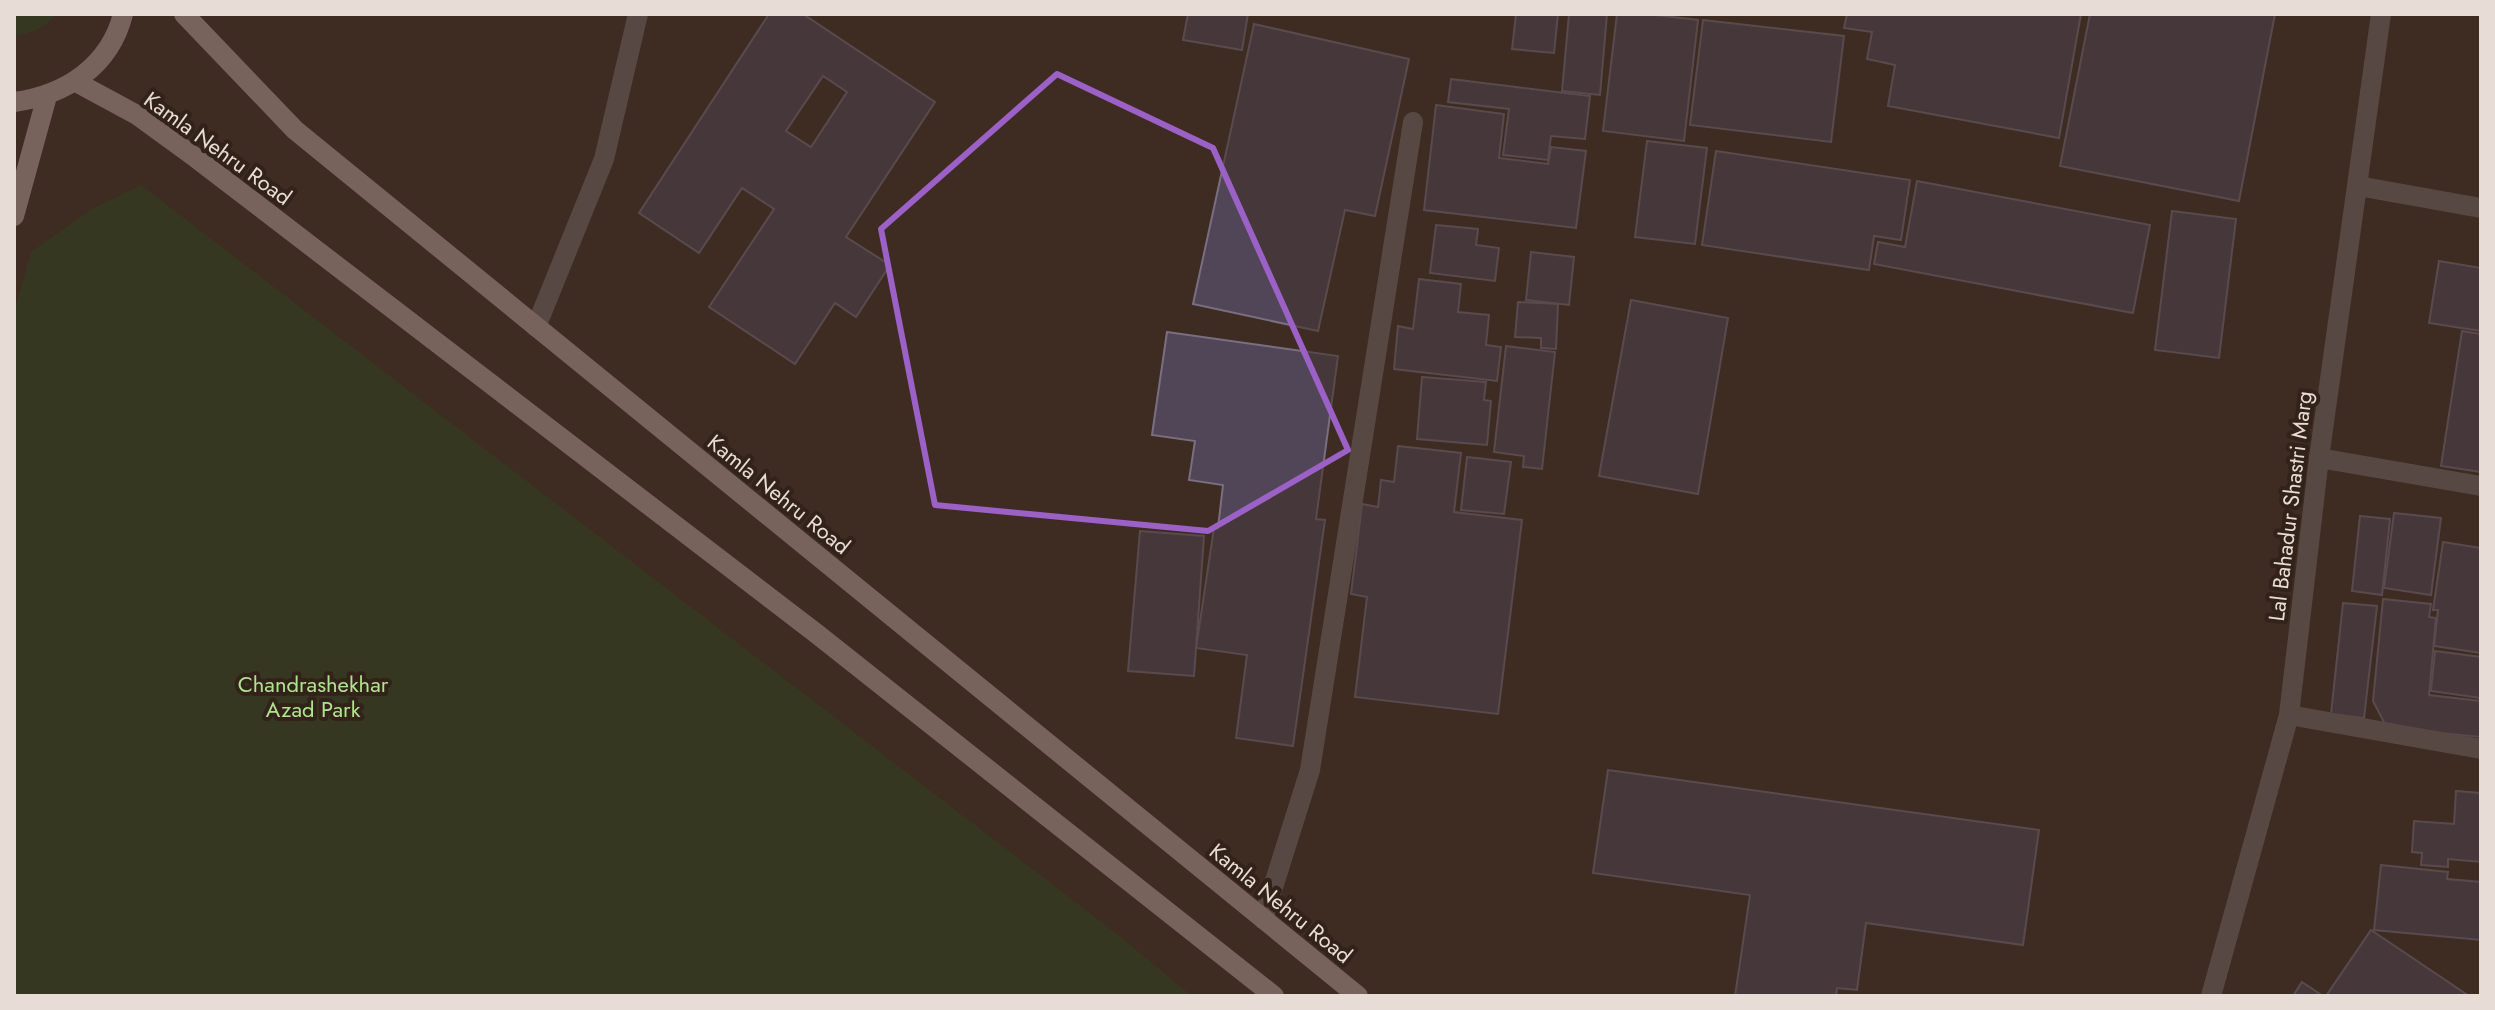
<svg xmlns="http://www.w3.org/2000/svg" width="2495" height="1010" font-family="Jost,sans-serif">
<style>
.green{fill:#2e461e}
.building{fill:#504657;stroke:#796f81;stroke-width:2;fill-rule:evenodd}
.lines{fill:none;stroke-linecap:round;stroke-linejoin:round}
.minor{stroke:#766c6a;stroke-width:20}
.major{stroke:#bca6a2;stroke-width:20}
.marked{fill:none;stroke:#9c61c6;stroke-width:6;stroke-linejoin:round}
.labels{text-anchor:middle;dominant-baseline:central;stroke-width:8;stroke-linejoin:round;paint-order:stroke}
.street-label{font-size:22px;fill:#e8dcd6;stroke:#332219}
.park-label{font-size:22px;fill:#afe48e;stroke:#332219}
</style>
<rect width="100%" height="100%" fill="#3e2c23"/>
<g class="green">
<path d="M14,14H56C45,28 31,33 14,36Z"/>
<path d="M141,185L1113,931L1192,996H14V313L31,252L92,209Z"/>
</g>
<g class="building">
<path d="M769,14H803L935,102L846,237L890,265L856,317L835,303L795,364L709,307L774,209L742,188L699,253L639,213ZM823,76L847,92L811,147L786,131Z"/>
<path d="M1188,14H1248L1242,50L1183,40Z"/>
<path d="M1516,14H1558L1554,53L1512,49Z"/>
<path d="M1569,14H1607L1600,95L1562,91Z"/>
<path d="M1617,14H1647L1698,20L1684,141L1603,131Z"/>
<path d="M1847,14H2081L2059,138L1888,106L1895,65L1867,59L1872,32L1844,28Z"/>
<path d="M2090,14H2275L2239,201L2060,166Z"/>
<path d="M1703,20L1844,36L1831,142L1690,125Z"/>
<path d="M1254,24L1409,59L1375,216L1345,210L1318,331L1193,304Z"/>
<path d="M1451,79L1590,96L1585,139L1551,136L1548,160L1503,155L1509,109L1448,102Z"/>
<path d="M1436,105L1504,114L1499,158L1548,164L1551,147L1586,151L1576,228L1424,210Z"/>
<path d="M1647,141L1707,148L1695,244L1635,237Z"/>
<path d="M1716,151L1910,180L1901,240L1874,236L1869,270L1702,245Z"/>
<path d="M1917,181L2150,225L2133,313L1874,264L1878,242L1905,247Z"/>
<path d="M2172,211L2236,219L2219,358L2155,350Z"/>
<path d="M1436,225L1478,229L1476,245L1499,248L1495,281L1430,273Z"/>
<path d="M1531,252L1574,257L1569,305L1526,300Z"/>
<path d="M2439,261L2481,268V331L2429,323Z"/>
<path d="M1419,279L1461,284L1458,312L1489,315L1486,345L1501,347L1497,381L1394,369L1398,326L1413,329Z"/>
<path d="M1631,300L1728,318L1698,494L1599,476Z"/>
<path d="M1518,302L1558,304L1556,349L1541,348V338L1515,337Z"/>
<path d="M2462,331L2481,334V472L2441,466Z"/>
<path d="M1167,332L1338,356L1316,519L1325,520L1293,746L1236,738L1247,655L1196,648L1214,528H1218L1223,485L1189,480L1195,441L1152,435Z"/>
<path d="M1506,346L1555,352L1542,469L1523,467L1524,456L1494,452Z"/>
<path d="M1422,377L1486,382L1484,400L1491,401L1487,445L1417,439Z"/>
<path d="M1398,446L1461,453L1454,512L1522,520L1498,714L1355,697L1367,597L1351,594L1362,504L1378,507L1381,480L1394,482Z"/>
<path d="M1467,457L1511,462L1504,514L1461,510Z"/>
<path d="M2394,513L2441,518L2431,595L2384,588Z"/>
<path d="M2360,516L2390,519L2382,595L2352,591Z"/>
<path d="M1140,531L1204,536L1194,676L1128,671Z"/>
<path d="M2443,542L2481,548V653L2434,646L2438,610H2433Z"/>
<path d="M2383,599L2431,604L2429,617L2436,618L2429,695L2481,701V737L2387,728L2373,701Z"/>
<path d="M2343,603L2377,606L2364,718L2331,714Z"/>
<path d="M2435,651L2481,657V698L2431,691Z"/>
<path d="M1608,770L2039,830L2023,945L1866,923L1857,990L1837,988L1836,996H1735L1750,895L1593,873Z"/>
<path d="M2456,791L2481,793V862L2448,859V867L2421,865L2422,853L2412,852L2414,821L2454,824Z"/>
<path d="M2381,865L2448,872L2447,879L2481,882V940L2374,930Z"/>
<path d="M2371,930L2469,996H2326Z"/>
<path d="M2302,982L2323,996H2293Z"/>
</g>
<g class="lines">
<g class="minor">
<path d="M2358,186L2481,208"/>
<path d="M536,327L604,159L638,14"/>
<path d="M2319,458L2481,486"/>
<path d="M2289,715L2481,749"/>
<path d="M1263,919L1310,770L1413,122"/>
<path d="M2211,996L2289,715L2319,458L2381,14"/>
</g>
<g class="major">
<path d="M184,14L295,130L1358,996"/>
<path d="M76,82L137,115L196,158L817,634L1274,996"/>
<path d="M14,102C66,95 110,66 123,14"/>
<path d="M14,216L47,96"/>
</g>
</g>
<path d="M0 0H2495V1010H0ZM1057,74L1213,148L1348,450L1208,531L935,505L881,229Z" fill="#3e2c23" fill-opacity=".55" fill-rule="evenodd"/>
<path class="marked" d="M1057,74L1213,148L1348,450L1208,531L935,505L881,229Z"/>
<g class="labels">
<g class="street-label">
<text transform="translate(218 148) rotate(36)">Kamla Nehru Road</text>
<text transform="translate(779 494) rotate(39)">Kamla Nehru Road</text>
<text transform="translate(2290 506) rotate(-83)">Lal Bahadur Shastri Marg</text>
<text transform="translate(1281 903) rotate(39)">Kamla Nehru Road</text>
</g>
<g class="park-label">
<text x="313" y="684">Chandrashekhar<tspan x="313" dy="25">Azad Park</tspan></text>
</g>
</g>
<rect width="2495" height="1010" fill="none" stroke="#e8dcd6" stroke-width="32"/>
</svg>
